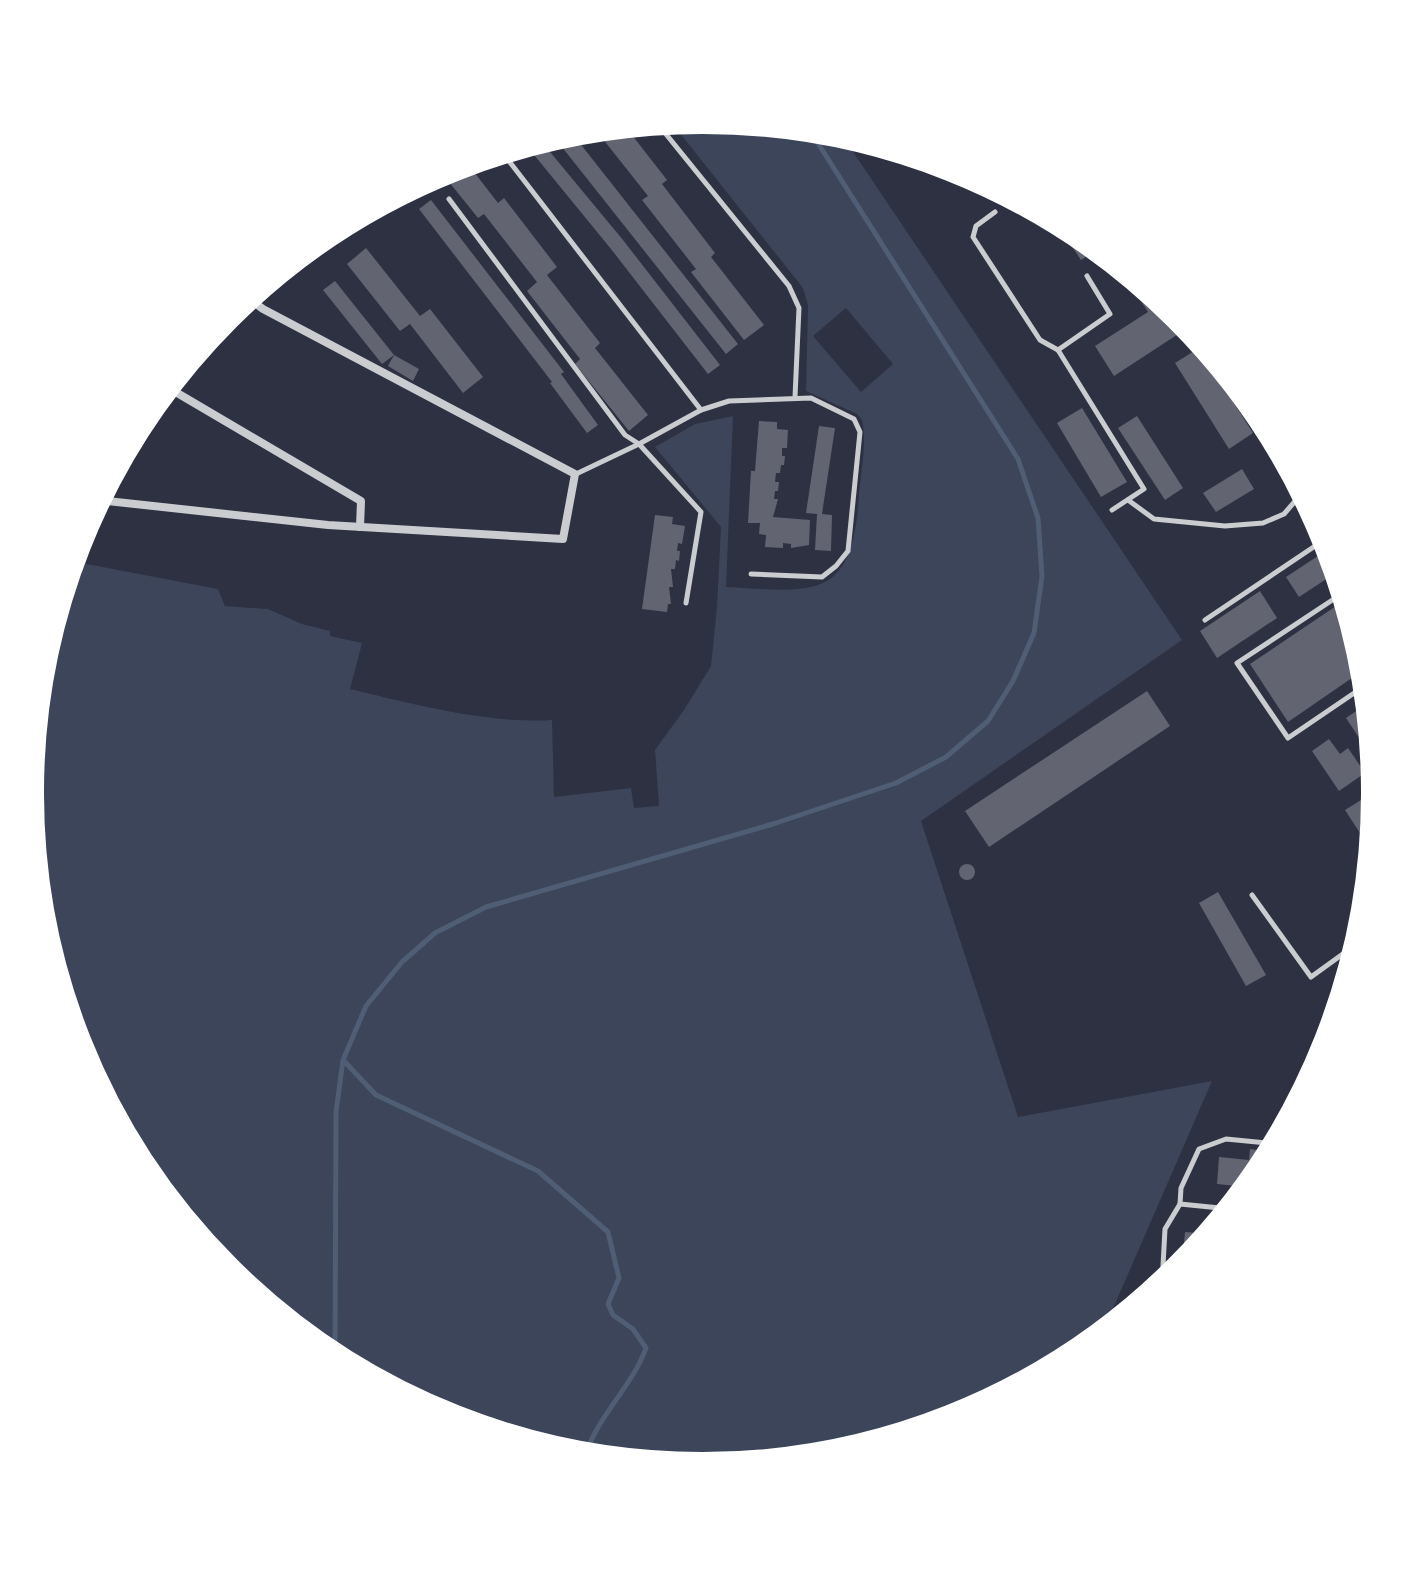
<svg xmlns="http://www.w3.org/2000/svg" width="1405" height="1586" font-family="'Open Sans',sans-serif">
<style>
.green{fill:#3c4559;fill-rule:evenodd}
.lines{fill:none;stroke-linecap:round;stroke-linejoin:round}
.stream{stroke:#4f5d75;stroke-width:5}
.building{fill:#626471}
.service{stroke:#caccd0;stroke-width:5}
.minor{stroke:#caccd0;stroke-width:8}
.rim{fill:none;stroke:#fff;stroke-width:4}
</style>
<rect width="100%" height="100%" fill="#2d3142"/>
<path class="green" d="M703,119L841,134L1182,640L921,821L1018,1117L1212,1081L1102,1334L1077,1354L960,1416L834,1455L702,1467L570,1454L444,1416L327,1354L225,1270L141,1167L79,1051L41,924L28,793L41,661L71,561L218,589L225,606L268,609L302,624L330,631V636L362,643L350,689C412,704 489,724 552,720L554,797L631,788L634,808L659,806L655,750L684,710L711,666L717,607L721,527L655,447L695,424L733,416L726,587C816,592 853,601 859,494C861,471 867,442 862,420L857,414L806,391L808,305L803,288L671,122ZM846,308L893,364L861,392L813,336Z"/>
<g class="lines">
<g class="stream">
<path d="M344,1061L376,1095L538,1171L608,1232L619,1278L608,1304L613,1315L633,1329L646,1348C632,1387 598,1415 585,1456"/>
<path d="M335,1357L336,1112L343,1060L366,1006L402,962L435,933L486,907L773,824L896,783L946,757L988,721L1013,681L1034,633L1042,576L1038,518L1018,459L809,129"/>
</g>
</g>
<g class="building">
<path d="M625,126L667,180L662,184L715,253L711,257L764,325L744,340L691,272L696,269L642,200L648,196L595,129Z"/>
<path d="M571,132L738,344L726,354L554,137Z"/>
<path d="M541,141L623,240L720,365L708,374L611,249L526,145Z"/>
<path d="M467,163L498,203L504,198L557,267L547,275L600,343L595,348L648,415L629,431L575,364L580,359L527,291L537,282L484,214L478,218L441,172Z"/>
<path d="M431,200L564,372L561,374L598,425L587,433L550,383L552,382L419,209Z"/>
<path d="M1055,221L1078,232L1098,249L1081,260Z"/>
<path d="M366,248L420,316L430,309L483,377L463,393L410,324L400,331L347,264Z"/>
<path d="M1119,266L1180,316L1189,327L1114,376L1095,346L1148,312Z"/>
<path d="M335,281L394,355L382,364L323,290Z"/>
<path d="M1199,348L1253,433L1229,449L1175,363Z"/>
<path d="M394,355L419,369L413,381L388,366Z"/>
<path d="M1082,408L1127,482L1101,497L1057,423Z"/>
<path d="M1137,416L1183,488L1165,500L1118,428Z"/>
<path d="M759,421L777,422V429L788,430L787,448H782V456H785L784,465H781L780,473H776L775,482H779L778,491H775L774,499H778L773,517L810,520L809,545L791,548V544L783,543V548L765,547L766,535L759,534L760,523H748L751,471H755Z"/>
<path d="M819,426L835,428L822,514L832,515L831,551L815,550L817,514L806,513Z"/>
<path d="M1242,469L1254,489L1216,512L1203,493Z"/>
<path d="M655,515L673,517L672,524L685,526L682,544L678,543L677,551H680L679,561L676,560L675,569H671L673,587H669L671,604H668L667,612L642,609Z"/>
<path d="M1330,548L1337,572L1299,597L1286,577Z"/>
<path d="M1260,591L1277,618L1217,658L1200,631Z"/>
<path d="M1345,600L1365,669L1288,722L1250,664Z"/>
<path d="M1147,691L1170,726L989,847L965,811Z"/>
<path d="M1368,703L1371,732L1374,760L1346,718Z"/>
<path d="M1329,739L1340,754L1348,748L1365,773L1339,791L1312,751Z"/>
<path d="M1377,790V793L1371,850L1345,810Z"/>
<circle cx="967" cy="872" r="8"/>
<path d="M1218,892L1266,975L1246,986L1199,903Z"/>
<path d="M1250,1149L1272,1152L1256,1177L1247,1176L1246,1187L1217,1184L1219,1157L1249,1160Z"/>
<path d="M1185,1232L1209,1234L1184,1264H1182Z"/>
</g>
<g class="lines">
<g class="service">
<path d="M657,123L789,286L799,308L795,397"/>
<path d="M502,152L701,410"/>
<path d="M449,199L625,435L639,444L701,512L686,603"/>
<path d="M995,212L976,226L973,237L1040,340L1058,350L1110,314L1087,276"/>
<path d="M1058,350L1144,489L1112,510"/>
<path d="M576,474L639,444L701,410L729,401L811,398L854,419L860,432L848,551L836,566L822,577L751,574"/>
<path d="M1128,500L1154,519L1225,526L1263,523L1284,514L1303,492"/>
<path d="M1343,593L1237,663L1288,738L1366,685"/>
<path d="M1205,620L1327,538"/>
<path d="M1252,895L1311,977L1358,943"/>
<path d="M1180,1204L1181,1188L1199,1149L1226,1139L1276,1144"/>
<path d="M1162,1284L1165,1229L1180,1204L1230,1209"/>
</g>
<g class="minor">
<path d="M167,387L361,501L360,527"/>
<path d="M98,500L328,525L563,539L575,474L263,309L248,298"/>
</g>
</g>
<path d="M0 0H1405V1586H0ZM702 132H703A660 660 0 0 1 1363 792V794A660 660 0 0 1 703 1454H702A660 660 0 0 1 42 794V792A660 660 0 0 1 702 132Z" fill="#fff" fill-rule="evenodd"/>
<path class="rim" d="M702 132H703A660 660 0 0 1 1363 792V794A660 660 0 0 1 703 1454H702A660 660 0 0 1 42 794V792A660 660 0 0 1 702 132Z"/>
</svg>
